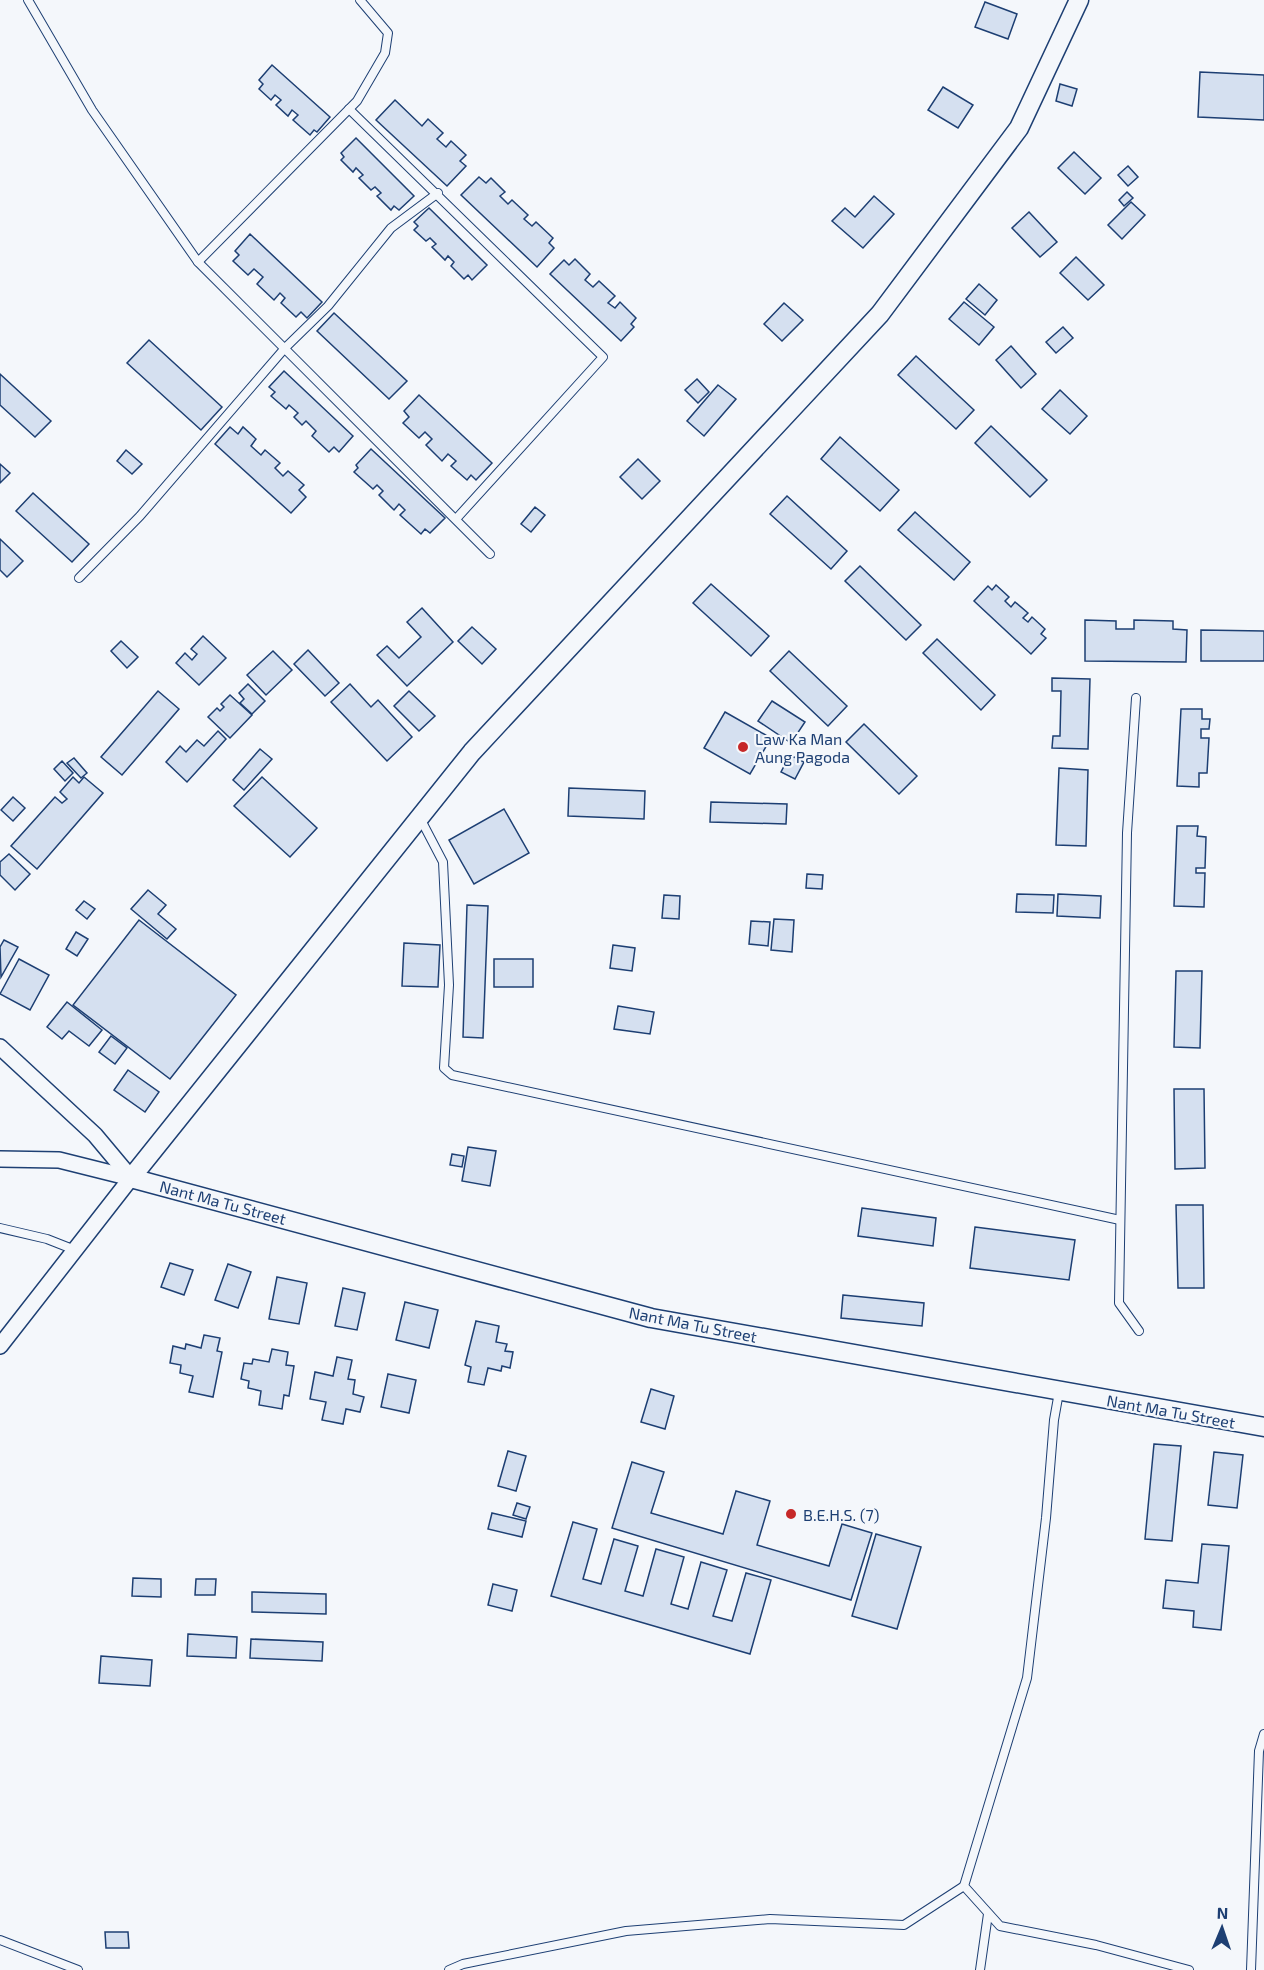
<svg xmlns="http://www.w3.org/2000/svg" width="1264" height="1970" font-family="'Exo 2',sans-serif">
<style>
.building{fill:#d5e0f0;stroke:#1d3f73;stroke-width:1.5}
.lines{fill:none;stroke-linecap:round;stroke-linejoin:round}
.service-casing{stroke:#1d3f73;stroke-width:10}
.minor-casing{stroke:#1d3f73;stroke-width:18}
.tertiary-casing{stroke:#1d3f73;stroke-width:21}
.service{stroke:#f4f7fb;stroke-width:8}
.minor{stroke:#f4f7fb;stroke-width:15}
.tertiary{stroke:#f4f7fb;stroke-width:18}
.poi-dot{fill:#c62828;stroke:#f4f7fb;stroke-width:2}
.labels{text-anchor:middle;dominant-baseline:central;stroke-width:4.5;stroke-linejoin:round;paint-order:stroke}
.poi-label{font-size:16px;fill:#1d3f73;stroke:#f4f7fb;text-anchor:start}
.street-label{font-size:16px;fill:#1d3f73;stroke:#f4f7fb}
</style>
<rect width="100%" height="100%" fill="#f4f7fb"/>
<g class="building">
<path d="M985,2L1017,14L1008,39L975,27Z"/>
<path d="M272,65L330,117L317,132L314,130L310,135L293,120L298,115L292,110L288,116L276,105L281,100L275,95L271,100L259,89L263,84L259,80Z"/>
<path d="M1200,72L1264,75V120L1198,117Z"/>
<path d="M1060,84L1077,89L1072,106L1056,101Z"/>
<path d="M943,87L973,105L958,128L928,110Z"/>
<path d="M395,100L422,126L428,119L443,133L437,139L446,147L451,141L466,155L460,161L466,166L447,186L376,120Z"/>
<path d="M356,138L414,196L399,210L394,206L391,210L377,196L381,193L375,187L371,190L359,178L363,175L356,168L353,172L341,160L344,157L341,153Z"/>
<path d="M1074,152L1101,178L1085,194L1058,168Z"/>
<path d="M1128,166L1138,177L1128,186L1118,175Z"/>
<path d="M479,177L486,183L491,178L505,192L500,196L508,204L512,200L528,215L524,219L532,226L536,222L553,238L549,243L554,248L537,267L461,195Z"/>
<path d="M1127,192L1133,198L1124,206L1119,200Z"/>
<path d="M874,196L894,214L863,248L832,221L845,208L855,217Z"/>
<path d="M1131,202L1145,215L1122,239L1108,225Z"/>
<path d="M429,208L487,265L472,280L468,275L464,279L451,266L454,262L448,256L445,260L432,247L436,244L430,238L426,241L414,230L418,226L414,222Z"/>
<path d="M1029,212L1057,242L1040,257L1012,228Z"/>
<path d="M250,234L322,302L307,318L301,312L296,317L281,303L285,298L280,293L274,300L257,284L263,277L254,269L248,275L233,261L239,255L235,251Z"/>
<path d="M1076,257L1104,285L1088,300L1060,273Z"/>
<path d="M575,259L590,274L585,280L593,287L599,281L615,296L608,303L615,308L620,302L636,318L631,324L634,327L621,341L550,274L564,260L569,265Z"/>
<path d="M979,284L997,300L985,315L966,299Z"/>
<path d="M964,302L994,327L979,345L949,319Z"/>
<path d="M784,303L803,320L782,341L764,324Z"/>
<path d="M334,313L407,381L389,399L317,331Z"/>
<path d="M1063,327L1073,338L1056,353L1046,342Z"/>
<path d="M149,340L222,407L201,430L127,363Z"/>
<path d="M1011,346L1036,374L1021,388L996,360Z"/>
<path d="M916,356L974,410L956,429L898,375Z"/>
<path d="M284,371L353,436L339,452L334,447L329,452L312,436L316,431L306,421L302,425L294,417L298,413L289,405L286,409L271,396L275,392L269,387Z"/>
<path d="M0,374L51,421L35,437L0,405Z"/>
<path d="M697,379L709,392L698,403L685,390Z"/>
<path d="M718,385L736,399L704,436L687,421Z"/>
<path d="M1060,390L1087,416L1070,434L1042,409Z"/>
<path d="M419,395L492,463L476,480L471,475L467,480L451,466L456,461L448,454L442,461L426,445L432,439L425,432L419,438L403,423L409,417L404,411Z"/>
<path d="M991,426L1047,480L1030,497L975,443Z"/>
<path d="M230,427L238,434L243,427L256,439L251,446L261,455L265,450L280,463L275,468L283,476L288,471L304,485L299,490L306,497L291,513L215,444Z"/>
<path d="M840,437L899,490L880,511L821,459Z"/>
<path d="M371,449L445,518L430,533L425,529L421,534L400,515L405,510L399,504L394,510L379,495L383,491L377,485L373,489L354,472L358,468L356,465Z"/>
<path d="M126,450L142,464L132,474L117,461Z"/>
<path d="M638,459L660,481L642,499L620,477Z"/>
<path d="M0,464L10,473L0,483Z"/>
<path d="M33,493L89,544L72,562L16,511Z"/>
<path d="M787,496L847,551L831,569L770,514Z"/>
<path d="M535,507L545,515L531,532L521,524Z"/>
<path d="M915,512L970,562L954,580L898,530Z"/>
<path d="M0,539L23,561L7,577L0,570Z"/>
<path d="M860,566L921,625L906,640L845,581Z"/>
<path d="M711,584L769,636L751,656L693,603Z"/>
<path d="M996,585L1009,597L1005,601L1011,607L1015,602L1028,613L1023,618L1028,622L1032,617L1045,629L1041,634L1046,638L1031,654L974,601L988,586L992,590Z"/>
<path d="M422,608L453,642L407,686L377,655L387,646L399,658L421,637L407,622Z"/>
<path d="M1085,620L1116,621V629H1134V620L1173,621V629L1187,630L1186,662L1085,661Z"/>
<path d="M472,627L496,649L482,664L458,641Z"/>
<path d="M1201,630L1264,631V661H1201Z"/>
<path d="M203,636L226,658L199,685L176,663L185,653L192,660L197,654L191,649Z"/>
<path d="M937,639L995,695L981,710L923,653Z"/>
<path d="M121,641L138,657L127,668L111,651Z"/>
<path d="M308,650L339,683L325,696L294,664Z"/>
<path d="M273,651L292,670L266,695L247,675Z"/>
<path d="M789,651L847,706L828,726L770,671Z"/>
<path d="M1052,678L1090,679L1088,749L1052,748L1053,736H1060L1061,691H1052Z"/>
<path d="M248,684L265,701L252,714L240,703L244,699L239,693Z"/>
<path d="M350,684L371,707L378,700L412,737L387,761L331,702Z"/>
<path d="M158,691L179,709L122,775L101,757Z"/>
<path d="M409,691L435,716L419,731L394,706Z"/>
<path d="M230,695L252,715L230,738L208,717L217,708L220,711L224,707L221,704Z"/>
<path d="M772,701L805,722L791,743L758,721Z"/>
<path d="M1181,709H1202V719H1210L1209,729H1201V738H1209L1207,773H1199V787L1177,786Z"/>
<path d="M725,712L771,738L750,774L704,748Z"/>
<path d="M864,724L917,776L899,794L846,742Z"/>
<path d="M218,731L226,739L187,782L166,762L180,746L186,752L197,740L204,746Z"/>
<path d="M260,749L272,759L244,790L233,780Z"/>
<path d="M790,755L804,762L795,779L781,772Z"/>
<path d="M74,758L87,773L81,778L67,763Z"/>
<path d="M62,761L73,773L65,781L54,769Z"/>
<path d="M1059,768L1088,770L1086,846L1056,845Z"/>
<path d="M73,777L79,783L84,777L103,793L37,869L11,846L55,797L62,803L67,799L60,792Z"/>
<path d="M262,777L317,828L290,857L234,806Z"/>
<path d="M569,788L645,791L644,819L568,816Z"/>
<path d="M13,797L25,808L13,821L1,810Z"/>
<path d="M711,802L787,804L786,824L710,822Z"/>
<path d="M504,809L529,853L474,884L449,840Z"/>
<path d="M1177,826H1198L1197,836L1206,837L1205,868H1196V873H1205L1204,907L1174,906Z"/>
<path d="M9,854L30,874L15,890L0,875V862Z"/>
<path d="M807,874L823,875L822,889L806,888Z"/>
<path d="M148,890L166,905L158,914L176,929L167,939L131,909Z"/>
<path d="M1017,894L1054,895L1053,913L1016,912Z"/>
<path d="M1058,894L1101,896L1100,918L1057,916Z"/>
<path d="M664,895L680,896L679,919L662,918Z"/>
<path d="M84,901L95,909L87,919L76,910Z"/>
<path d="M467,905L488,906L483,1038L463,1037Z"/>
<path d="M774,919L794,920L792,952L771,950Z"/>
<path d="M139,920L236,995L170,1079L73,1005Z"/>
<path d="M751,921L770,922L768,946L749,944Z"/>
<path d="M76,932L88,939L77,956L66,949Z"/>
<path d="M4,940L18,947L1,977L0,947Z"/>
<path d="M404,943L440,945L438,987L402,986Z"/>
<path d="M613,945L635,948L632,971L610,968Z"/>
<path d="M19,959L49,975L30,1010L0,994Z"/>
<rect x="494" y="959" width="39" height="28"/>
<path d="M1176,971H1202L1200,1048L1174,1047Z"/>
<path d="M67,1002L102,1030L89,1046L69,1031L62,1039L47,1027Z"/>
<path d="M618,1006L654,1012L650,1034L614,1029Z"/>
<path d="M111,1036L127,1048L115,1064L99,1052Z"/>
<path d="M128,1070L159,1092L145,1112L114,1090Z"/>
<path d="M1174,1089H1204L1205,1168L1175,1169Z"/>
<path d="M468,1147L496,1151L490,1186L462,1181Z"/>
<path d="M452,1154L464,1156L462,1167L450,1165Z"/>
<path d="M1176,1205H1203L1204,1288H1178Z"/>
<path d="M862,1208L936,1218L933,1246L858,1236Z"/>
<path d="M975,1227L1075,1240L1069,1280L970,1268Z"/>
<path d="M170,1263L193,1270L184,1295L161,1287Z"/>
<path d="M228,1264L251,1272L238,1308L215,1300Z"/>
<path d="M277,1277L307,1283L299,1324L269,1319Z"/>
<path d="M343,1288L365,1293L357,1330L335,1326Z"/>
<path d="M843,1295L924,1303L922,1326L841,1318Z"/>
<path d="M405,1302L438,1310L429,1348L396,1340Z"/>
<path d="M476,1321L499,1326L496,1342L507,1344L505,1351L513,1352L510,1368L502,1366L501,1371L488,1368L484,1385L468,1382L471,1367L465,1365Z"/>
<path d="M204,1335L220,1338L217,1351L222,1352L213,1397L189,1392L193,1376L180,1373L181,1365L170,1363L173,1346L185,1349L186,1344L201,1348Z"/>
<path d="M272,1349L288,1352L286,1365L294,1366L289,1396L284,1395L282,1409L259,1405L261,1391L248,1388L249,1381L241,1379L244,1363L252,1364L253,1359L269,1362Z"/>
<path d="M337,1357L352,1360L348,1379L355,1380L353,1394L364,1397L360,1412L346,1409L343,1424L322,1420L326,1402L310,1399L315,1372L333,1376Z"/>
<path d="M388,1374L416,1380L409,1413L381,1407Z"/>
<path d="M651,1389L674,1396L665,1429L641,1422Z"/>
<path d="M1154,1444L1181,1446L1172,1541L1145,1539Z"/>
<path d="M508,1451L526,1456L516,1491L498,1486Z"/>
<path d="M1214,1452L1243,1455L1237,1508L1208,1505Z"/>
<path d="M632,1462L664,1472L651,1513L723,1534L736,1491L770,1501L757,1545L829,1566L842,1524L872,1533L851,1600L612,1528Z"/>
<path d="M517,1503L530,1507L526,1519L513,1515Z"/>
<path d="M492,1513L526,1521L522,1537L488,1529Z"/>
<path d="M573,1522L597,1529L583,1579L601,1584L614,1539L638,1546L625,1591L643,1596L656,1549L684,1557L671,1604L688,1609L701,1562L727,1570L713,1616L732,1621L746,1573L771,1580L750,1654L551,1596Z"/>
<path d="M876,1534L921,1547L897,1629L852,1616Z"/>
<path d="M1202,1544L1229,1546L1221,1630L1193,1627L1194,1611L1163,1608L1166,1580L1198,1583Z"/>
<path d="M133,1578L161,1579V1597L132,1596Z"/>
<path d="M196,1579H216L215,1595H195Z"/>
<path d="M493,1584L517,1590L512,1611L488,1605Z"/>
<path d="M252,1592L326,1594V1614L252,1612Z"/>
<path d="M188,1634L237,1637L236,1658L187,1656Z"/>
<path d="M251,1639L323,1642L322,1661L250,1658Z"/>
<path d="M101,1656L152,1660L150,1686L99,1683Z"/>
<path d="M105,1932H128L129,1948H106Z"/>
</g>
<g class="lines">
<g class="service-casing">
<g id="service">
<path d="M28,0L92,110L198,262L357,101L385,53L388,33L360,0"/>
<path d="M349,109L603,357L456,519"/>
<path d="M198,262L490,554"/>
<path d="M79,578L140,516L285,348L328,306L391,228L438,193"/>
<path d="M1136,698L1127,833L1119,1303L1139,1331"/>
<path d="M420,818L443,862L449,985L444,1068L452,1075L1120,1220"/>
<path d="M0,1228L47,1239L75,1250"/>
<path d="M1059,1392L1054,1420L1046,1518L1027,1678L964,1886L1000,1926L1096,1945L1189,1970"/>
<path d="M0,1940L78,1970"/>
<path d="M449,1970L463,1964L626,1931L770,1919L904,1925L964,1886"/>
<path d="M980,1970L988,1914"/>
<path d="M1251,1970L1259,1751L1264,1734"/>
</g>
</g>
<g class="minor-casing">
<g id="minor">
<path d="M0,1047L95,1135L131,1178"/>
<path d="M0,1159L59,1160L131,1178"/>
<path d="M0,1346L131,1178"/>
</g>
</g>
<g class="tertiary-casing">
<path id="tertiary" d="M1079,0L1019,128L880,314L472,752L131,1178L651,1318L1264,1427"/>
</g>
<use href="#service" class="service"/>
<use href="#minor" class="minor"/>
<use href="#tertiary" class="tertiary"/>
</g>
<g class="poi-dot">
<circle cx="743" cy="747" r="6"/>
<circle cx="791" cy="1514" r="6"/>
</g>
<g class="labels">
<g class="poi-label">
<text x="755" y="738">Law Ka Man<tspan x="755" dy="18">Aung Pagoda</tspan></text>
<text x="803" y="1514">B.E.H.S. (7)</text>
</g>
<g class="street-label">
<text transform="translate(223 1202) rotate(15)">Nant Ma Tu Street</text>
<text transform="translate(693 1324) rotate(11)">Nant Ma Tu Street</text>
<text transform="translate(1171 1411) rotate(10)">Nant Ma Tu Street</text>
</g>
</g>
<g transform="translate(1222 1928) rotate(2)" stroke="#f4f7fb" stroke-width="4.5" paint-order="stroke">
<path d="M0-4.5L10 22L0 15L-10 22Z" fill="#1d3f73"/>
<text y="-9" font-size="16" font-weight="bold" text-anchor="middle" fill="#1d3f73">N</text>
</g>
</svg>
